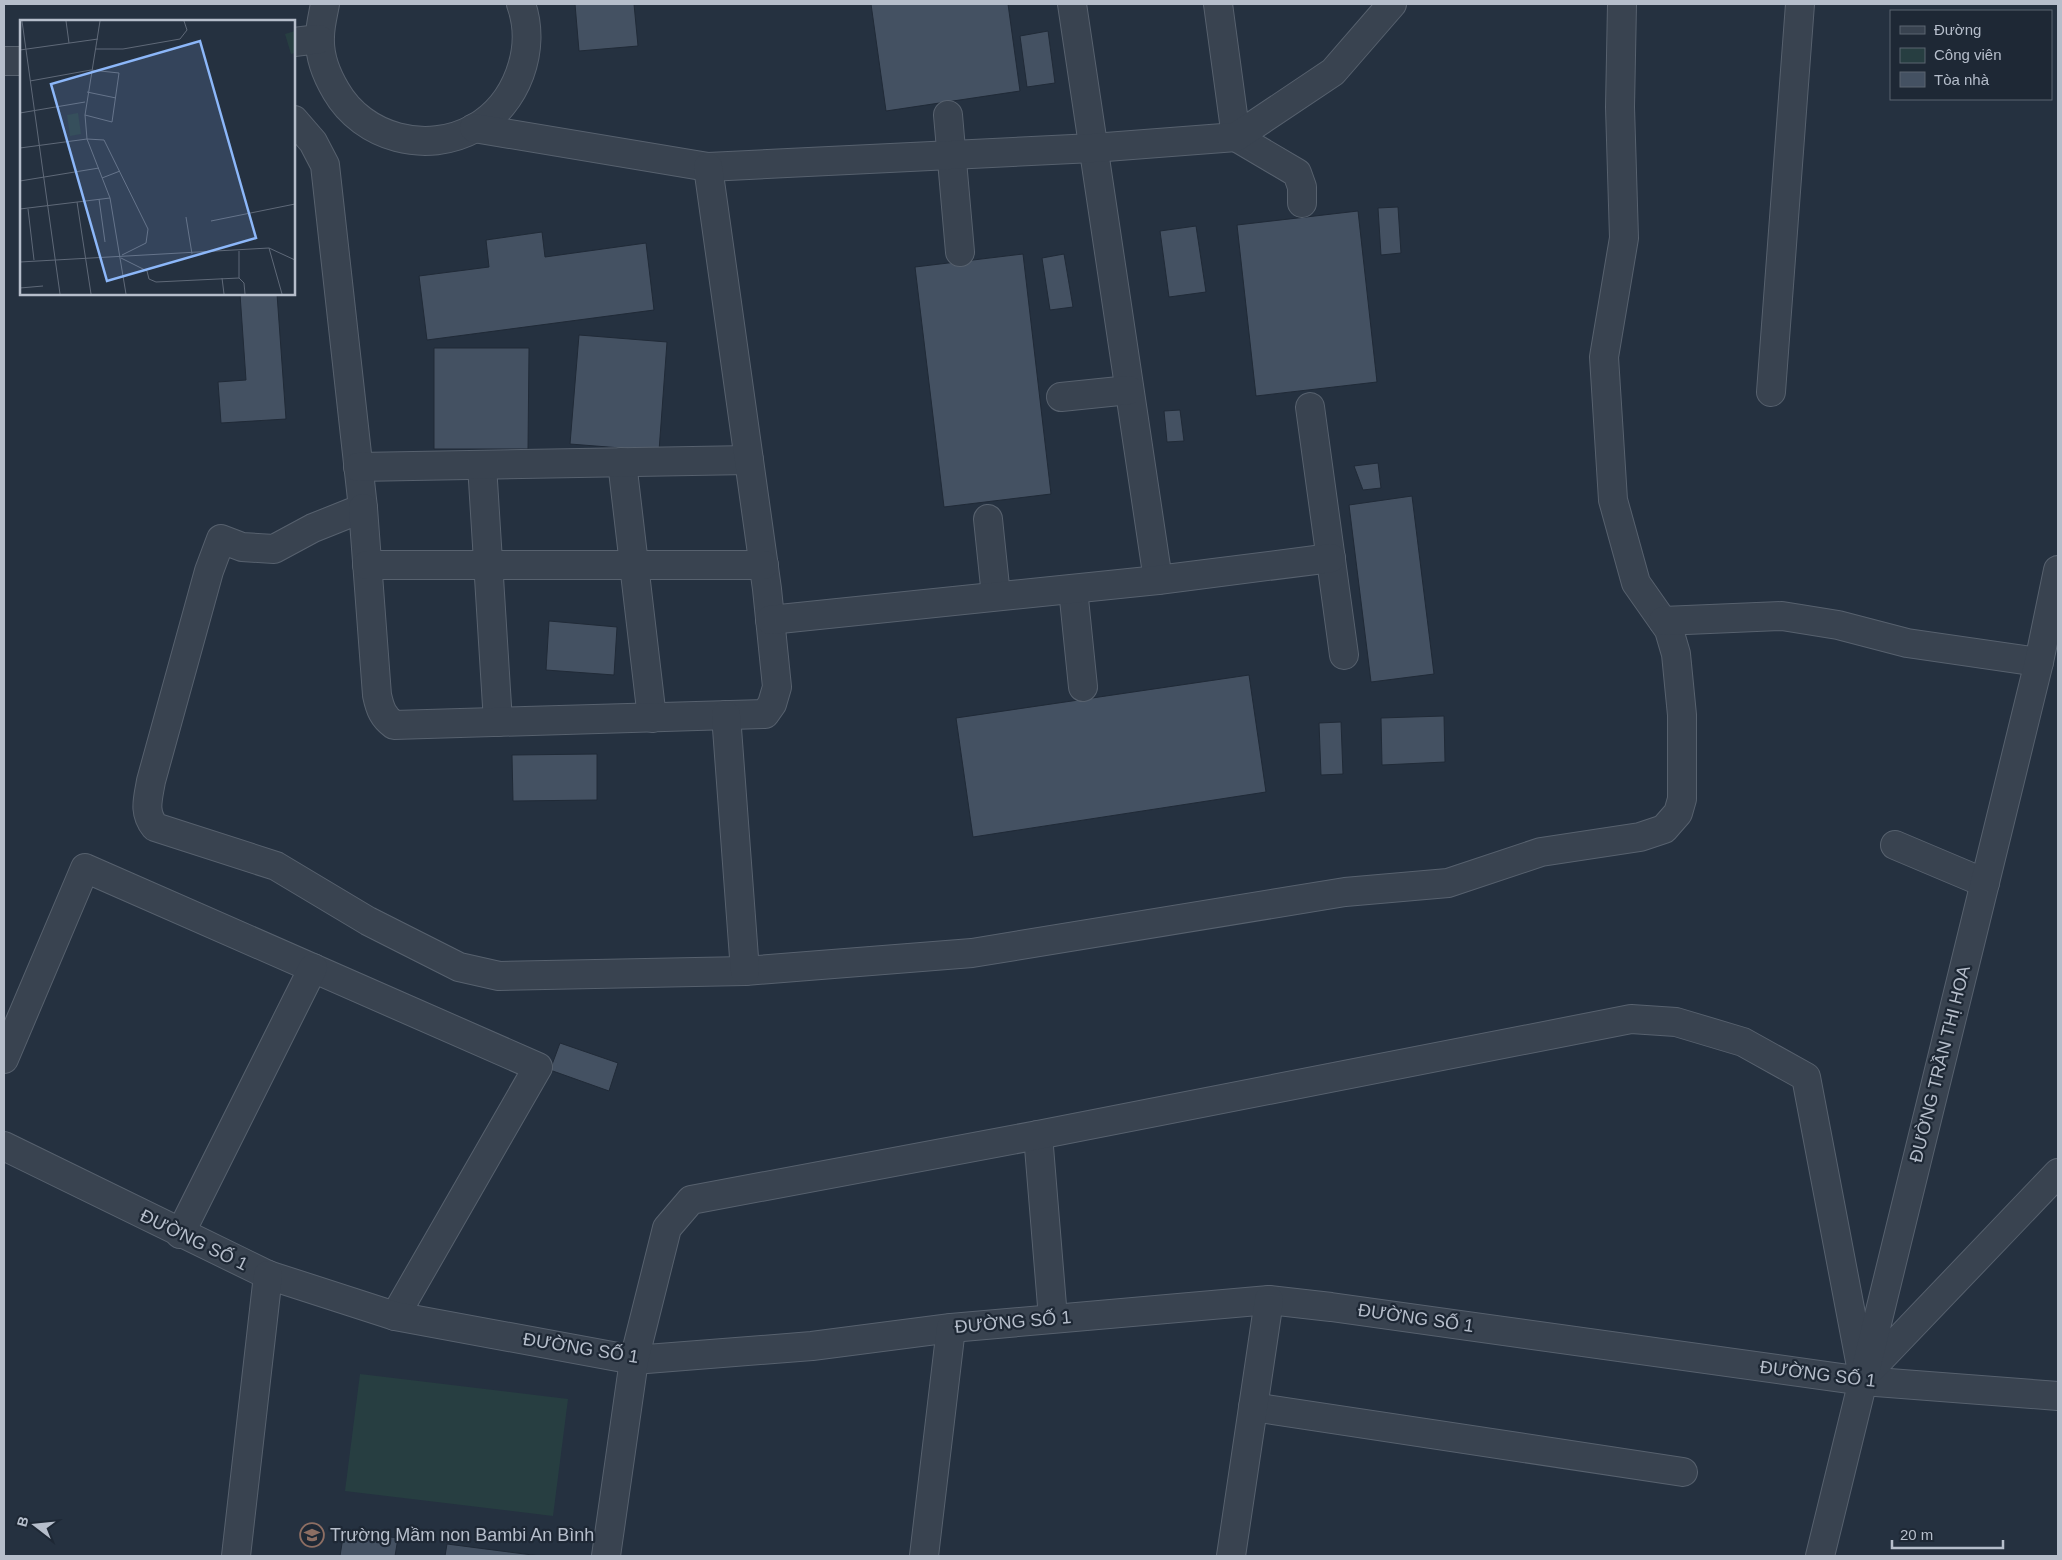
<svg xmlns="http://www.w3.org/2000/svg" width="2062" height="1560" font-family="Arial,sans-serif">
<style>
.green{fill:#273e41}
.building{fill:#445162;stroke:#202a37}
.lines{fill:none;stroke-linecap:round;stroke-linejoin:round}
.minor-casing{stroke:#57616e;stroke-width:30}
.minor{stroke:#394350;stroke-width:28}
.labels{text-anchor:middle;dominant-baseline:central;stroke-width:4.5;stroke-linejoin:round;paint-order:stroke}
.street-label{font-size:18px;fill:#b6becb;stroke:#1e2835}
.poi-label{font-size:18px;fill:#b6becb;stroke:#1e2835;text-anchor:start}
.inset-road{fill:none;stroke:#5f6978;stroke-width:1}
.view{fill:#8cb7f9;fill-opacity:0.15;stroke:#8cb7f9;stroke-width:2.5}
.inset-edge{fill:none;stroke:#b6becb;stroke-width:2.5}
</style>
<rect width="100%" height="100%" fill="#253140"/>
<path class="green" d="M360,1374L568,1399L553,1516L345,1491Z"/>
<g class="building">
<path d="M575,4H634L638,46L579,51Z"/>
<path d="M871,4H1008L1020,91L886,111Z"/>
<path d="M1048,31L1055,83L1027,87L1020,36Z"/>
<path d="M1398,207L1401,253L1381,255L1378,208Z"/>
<path d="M1358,211L1377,382L1256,396L1237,225Z"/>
<path d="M1196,226L1206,292L1169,297L1160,231Z"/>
<path d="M542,232L545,257L646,243L654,310L427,340L419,276L489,267L486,240Z"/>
<path d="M1023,254L1051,494L944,507L915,267Z"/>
<path d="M1064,254L1073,307L1050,310L1042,258Z"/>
<path d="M240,294H277L286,419L221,423L218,382L246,380Z"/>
<path d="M579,335L667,342L659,451L570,444Z"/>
<path d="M434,348H529L528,449H434Z"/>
<path d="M1180,410L1184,441L1167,442L1164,411Z"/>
<path d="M1378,463L1381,488L1363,490L1354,466Z"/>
<path d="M1412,496L1434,674L1371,682L1349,505Z"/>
<path d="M549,621L617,627L614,675L546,670Z"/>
<path d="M1249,675L1266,792L973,837L956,718Z"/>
<path d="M1444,716L1445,762L1382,765L1381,718Z"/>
<path d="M1341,722L1343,774L1321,775L1319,723Z"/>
<path d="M597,754V800L513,801L512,755Z"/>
<path d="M560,1043L618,1063L609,1091L550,1070Z"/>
<path d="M344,1531L398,1538L395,1556H340Z"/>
<path d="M447,1544L540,1556H445Z"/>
</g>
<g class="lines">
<g class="minor-casing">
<g id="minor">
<path d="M325,4C323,15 320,26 320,37C319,56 327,76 336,91C363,138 427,155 475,128C517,104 537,49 521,4"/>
<path d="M1072,4L1158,580"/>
<path d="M1218,4L1236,137L1297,173L1302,187V203"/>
<path d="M294,42L319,39"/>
<path d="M4,61H21"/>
<path d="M948,115L960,252"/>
<path d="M294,120L313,142L325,165L363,508L313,528L274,549L242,547L221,539L209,571L151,781C148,799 143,812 155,827L276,866L368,921L459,967L499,976L745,971L972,953L1345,892L1448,883L1541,852L1640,837L1664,829L1678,813L1682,799V715L1676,654L1669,630L1636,583L1613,500L1604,357L1624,238L1620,107L1622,4"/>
<path d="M474,128L708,167L1093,148L1236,137L1333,72L1392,4"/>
<path d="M1771,392L1800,4"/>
<path d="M1061,397L1129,390"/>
<path d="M1310,407L1344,655"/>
<path d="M622,462L652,718"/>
<path d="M482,465L498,722"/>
<path d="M358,467L749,460"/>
<path d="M363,508L377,695C380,709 383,717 394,725L765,714L772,704L777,687L767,589L708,167"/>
<path d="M988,519L996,596"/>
<path d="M367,565H764"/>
<path d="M1073,589L1083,687"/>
<path d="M770,620L1158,580L1331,558"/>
<path d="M1663,621L1782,616L1838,625L1907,643L2039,662"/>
<path d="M726,715L745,971"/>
<path d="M1895,845L1985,883"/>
<path d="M4,1059L85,868L538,1067L395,1316"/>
<path d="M1038,1135L1053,1318"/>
<path d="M4,1146L268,1275L395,1316L634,1360L812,1346L951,1328L1269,1300L1331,1307L1863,1381L2058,1396"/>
<path d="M180,1234L313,968"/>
<path d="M1864,1376L2058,1173"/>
<path d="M1253,1407L1683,1472"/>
<path d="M236,1556L268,1275"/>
<path d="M606,1556L634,1360L667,1228L691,1200L1038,1135L1631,1019L1676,1022L1743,1042L1806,1077L1863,1377"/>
<path d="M924,1556L951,1328"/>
<path d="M1231,1556L1269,1300"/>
<path d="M1820,1556L2039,662L2058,570"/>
</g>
</g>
<use href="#minor" class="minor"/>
</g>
<defs>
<g id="school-ring" transform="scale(1.25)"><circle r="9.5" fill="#1e2835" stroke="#8d6e63" stroke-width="1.5"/><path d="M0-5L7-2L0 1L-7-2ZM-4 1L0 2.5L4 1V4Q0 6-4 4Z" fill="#8d6e63"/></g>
</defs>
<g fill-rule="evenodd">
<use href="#school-ring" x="312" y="1535"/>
</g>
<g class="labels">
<g class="street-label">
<text transform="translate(1940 1064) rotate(-76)">ĐƯỜNG TRẦN THỊ HOA</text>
<text transform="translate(194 1240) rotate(26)">ĐƯỜNG SỐ 1</text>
<text transform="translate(1416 1318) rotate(8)">ĐƯỜNG SỐ 1</text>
<text transform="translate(1013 1322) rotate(-5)">ĐƯỜNG SỐ 1</text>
<text transform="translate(581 1348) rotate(9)">ĐƯỜNG SỐ 1</text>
<text transform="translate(1818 1374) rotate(7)">ĐƯỜNG SỐ 1</text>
</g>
<g class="poi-label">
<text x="330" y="1535">Trường Mầm non Bambi An Bình</text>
</g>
</g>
<g transform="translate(20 20)">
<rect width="275" height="275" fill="#253140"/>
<path d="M275,11V33L271,34L265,14ZM58,93L61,114L50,116L47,95Z" fill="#273e41"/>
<path class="inset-road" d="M2,1L40,274M46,1L49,23M80,1L65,95L67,119L90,178L106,274M76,29H103L160,19L167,10L164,1M0,30L78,19M10,61L71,50L99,53L92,102L65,95M67,72L96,78M0,93L65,82M0,128L67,119L84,120L128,209L126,223L102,235M82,158L100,151M0,161L79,148M79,179L85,222M57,182L71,274M0,189L90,178M8,189L14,240M166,197L172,234M191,201L275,184M249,228L262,274M219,231V258M101,238L127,251L129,259L136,262L219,258L224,263L225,274M0,242L249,228L275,240M202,258L204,274M0,268L23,266"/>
<path class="view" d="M180,21L236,218L87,261L31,64Z"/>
<rect width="275" height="275" class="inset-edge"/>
</g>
<rect width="2062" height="1560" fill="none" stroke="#b6becb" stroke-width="10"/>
<rect x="1890" y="10" width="162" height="90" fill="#1e2835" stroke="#5b6471"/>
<rect x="1900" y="26" width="25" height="8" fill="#394350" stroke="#5b6471"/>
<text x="1934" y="35" font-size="15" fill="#b6becb">Đường</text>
<rect x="1900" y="48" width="25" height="15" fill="#273e41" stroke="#5b6471"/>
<text x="1934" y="60" font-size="15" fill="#b6becb">Công viên</text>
<rect x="1900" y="72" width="25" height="15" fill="#445162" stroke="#5b6471"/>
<text x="1934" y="85" font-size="15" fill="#b6becb">Tòa nhà</text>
<g transform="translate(35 1525) rotate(286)" stroke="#1e2835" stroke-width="4" paint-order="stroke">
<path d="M0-4L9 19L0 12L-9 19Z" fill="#b6becb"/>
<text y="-8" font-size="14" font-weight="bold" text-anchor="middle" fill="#b6becb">B</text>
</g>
<path d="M1892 1540v8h111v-8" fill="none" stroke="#b6becb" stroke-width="2.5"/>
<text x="1900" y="1540" font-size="15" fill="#b6becb" stroke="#1e2835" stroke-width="4" paint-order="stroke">20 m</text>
</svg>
